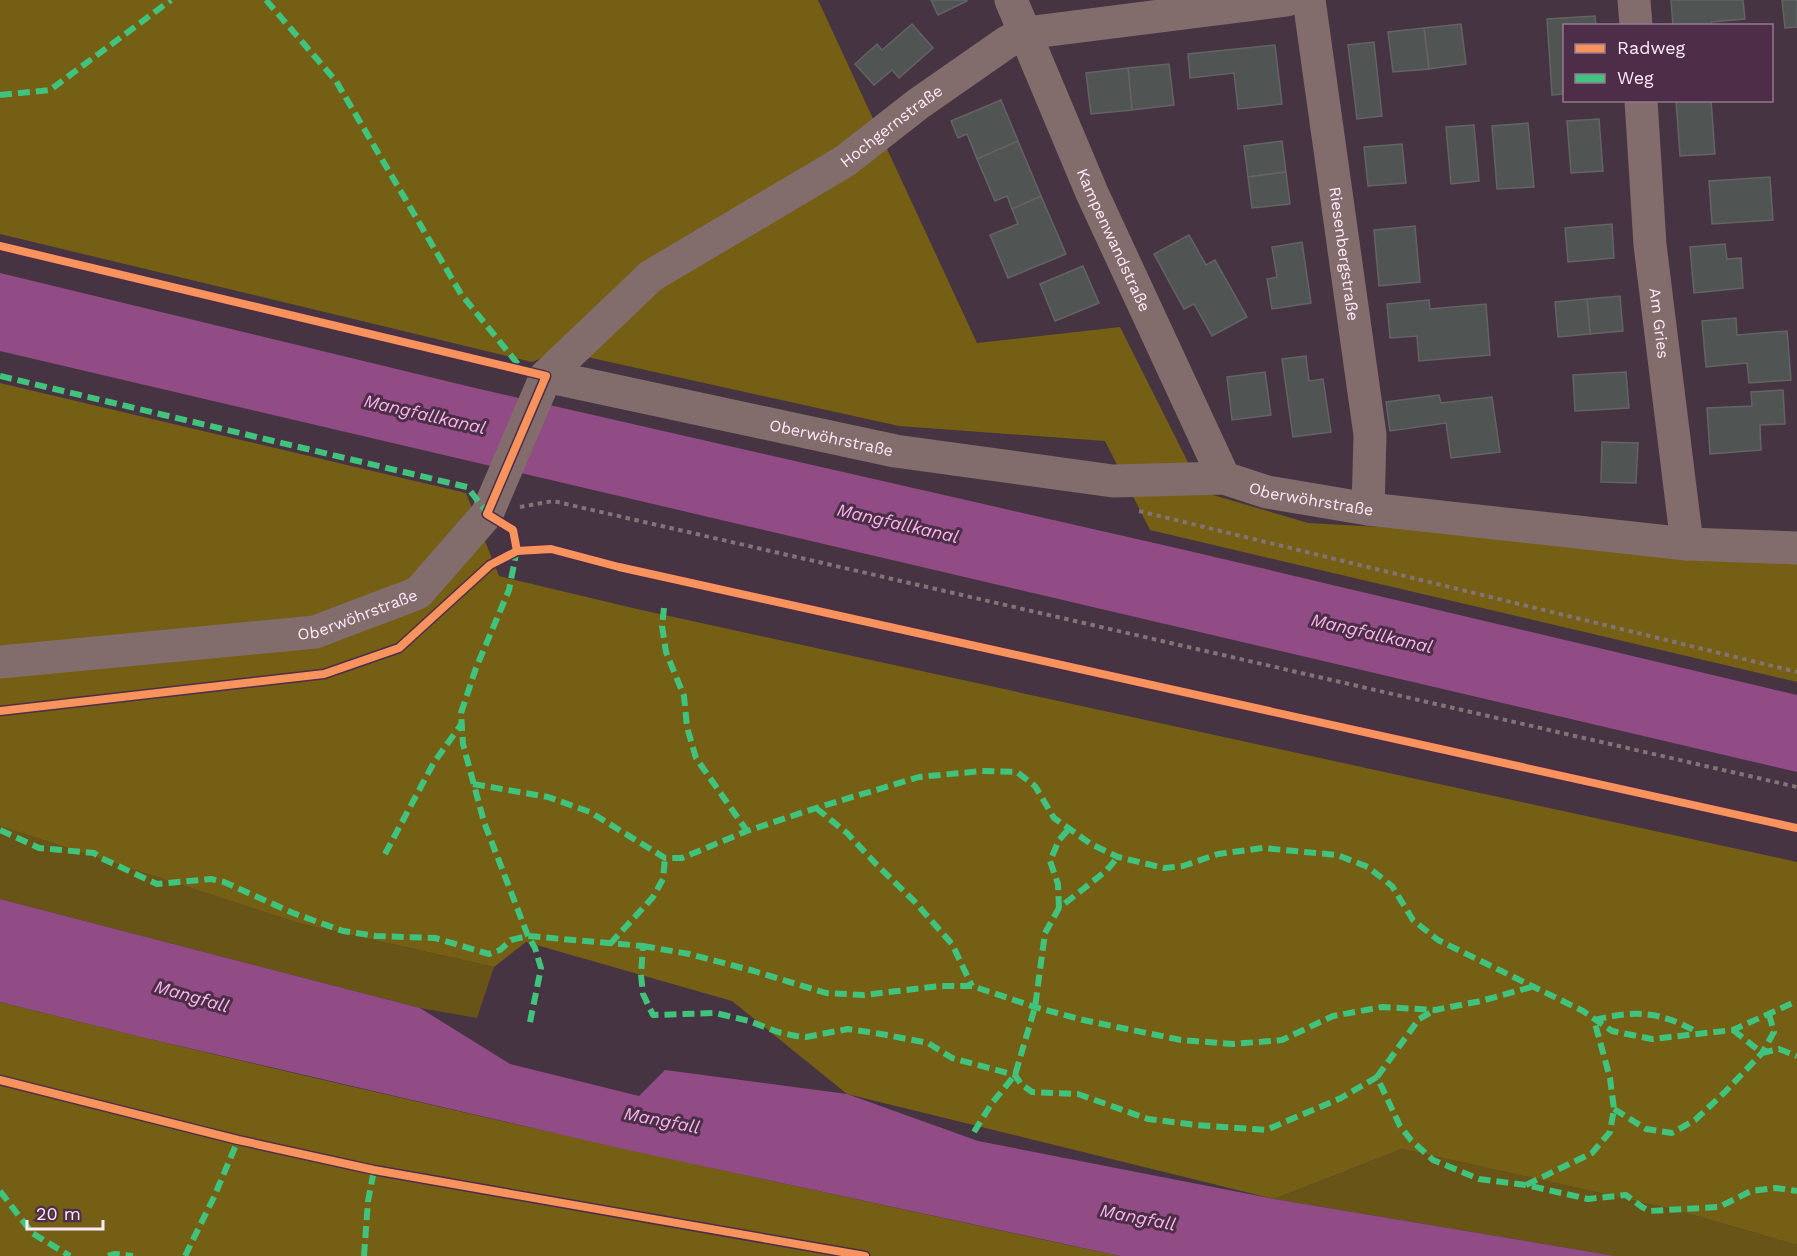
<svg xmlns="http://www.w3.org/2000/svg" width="1797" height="1256" font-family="'Work Sans',sans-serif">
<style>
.green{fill:#675416}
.forest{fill:#745f14}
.water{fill:#914c85}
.building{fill:#505554;stroke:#636364;stroke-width:1.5}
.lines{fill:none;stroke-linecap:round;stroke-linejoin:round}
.path{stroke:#837276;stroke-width:4;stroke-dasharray:4.5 4.5;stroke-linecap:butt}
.minor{stroke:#826d6c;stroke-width:33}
.quiet{stroke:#40c37c;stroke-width:6;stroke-dasharray:12 6;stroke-linecap:butt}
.cycleway-casing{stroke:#4d2d47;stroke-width:11}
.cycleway{stroke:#f8935d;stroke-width:8}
.labels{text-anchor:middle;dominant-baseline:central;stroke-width:6;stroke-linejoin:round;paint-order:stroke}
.street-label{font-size:16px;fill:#ffeafa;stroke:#4d2d47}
.water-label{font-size:18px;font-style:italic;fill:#f7baeb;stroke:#4d2d47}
</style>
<rect width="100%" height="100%" fill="#463442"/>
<g class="green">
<path d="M0,826L298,923L494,967L477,1018L420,1008L0,899Z"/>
<path d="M1402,1149L1672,1209L1797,1245V1256H1615L1274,1199Z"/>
</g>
<g class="forest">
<path d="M0,0H818L977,343L1120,327L1203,492L1308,523L1797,550V682L1150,530L1105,441L899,426L560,351L532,362L0,234Z"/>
<path d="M0,383L466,493L499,576L637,609L1797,862V1245L1672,1209L1402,1149L1274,1199L847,1094L732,1001L526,942L494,967L298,923L0,826Z"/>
<path d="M0,1002C371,1095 746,1176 1120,1256H0Z"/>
</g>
<g class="water">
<path d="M0,273L471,387L1185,550L1797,695V772L0,351Z"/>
<path d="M0,899L420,1008L510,1064L639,1096L665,1070L847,1094L978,1141L1274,1199L1615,1256H1120L619,1148L141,1037L0,1002Z"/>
</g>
<g class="building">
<path d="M931,0H967V1L938,15Z"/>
<path d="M1671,0H1743L1745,19L1711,22L1712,26H1673Z"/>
<path d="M1782,0H1797V27L1785,28Z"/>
<path d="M1595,16L1596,26H1564V94L1552,95L1547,19Z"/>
<path d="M912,24L933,48L899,78L892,70L874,85L855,64L877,44L882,50Z"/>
<path d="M1461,24L1466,64L1429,69L1424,28Z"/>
<path d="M1424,28L1429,69L1393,72L1388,32Z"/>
<path d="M1374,42L1382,116L1357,119L1348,45Z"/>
<path d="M1275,45L1282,104L1238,109L1234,73L1190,78L1188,54Z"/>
<path d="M1169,64L1174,105L1132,110L1128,68Z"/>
<path d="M1128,68L1132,110L1091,114L1086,73Z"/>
<path d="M1001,100L1018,141L977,159L967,134L958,138L951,121Z"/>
<path d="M1676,100H1711L1715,154L1680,156Z"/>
<path d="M1599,119L1603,171L1571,173L1567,121Z"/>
<path d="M1528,123L1534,187L1497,189L1492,126Z"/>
<path d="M1474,125L1479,181L1451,184L1446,127Z"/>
<path d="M1018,141L1041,196L1012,209L1007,196L995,201L977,159Z"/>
<path d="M1282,141L1286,172L1248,177L1244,146Z"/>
<path d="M1402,144L1406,183L1368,186L1364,147Z"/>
<path d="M1286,172L1290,204L1252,208L1248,177Z"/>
<path d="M1770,177L1773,220L1712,224L1709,181Z"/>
<path d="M1041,196L1066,254L1008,278L990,235L1018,224L1012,209Z"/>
<path d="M1612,224L1614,258L1568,262L1565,228Z"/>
<path d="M1415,226L1420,282L1379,286L1374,230Z"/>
<path d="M1189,235L1206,265L1215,260L1247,317L1212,336L1194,304L1184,309L1154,254Z"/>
<path d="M1302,242L1311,303L1272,309L1267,279L1277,277L1272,247Z"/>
<path d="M1725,244L1727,259L1741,258L1743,288L1694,293L1690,247Z"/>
<path d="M1083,266L1099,303L1055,321L1040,284Z"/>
<path d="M1620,296L1623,331L1590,334L1587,299Z"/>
<path d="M1587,299L1590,334L1558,337L1555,302Z"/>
<path d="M1429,300L1430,309L1486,304L1490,355L1419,361L1417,336L1390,338L1387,304Z"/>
<path d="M1736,318L1737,335L1787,331L1791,380L1749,383L1747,363L1706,367L1702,321Z"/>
<path d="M1306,356L1309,381L1323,379L1331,432L1293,437L1282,359Z"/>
<path d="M1265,372L1271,415L1232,420L1227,377Z"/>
<path d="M1626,372L1629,408L1575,411L1573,375Z"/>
<path d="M1783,390L1785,424L1760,425L1761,450L1710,454L1707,408L1752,406L1751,392Z"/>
<path d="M1439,395L1441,403L1492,397L1500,452L1451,458L1446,423L1390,431L1386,402Z"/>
<path d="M1602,442L1638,443L1636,483L1601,482Z"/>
</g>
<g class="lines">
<g class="path">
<path d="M520,507L553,501L1797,787"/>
<path d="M1139,511L1797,672"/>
</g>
<g class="minor">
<path id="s1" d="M1011,0L1092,193L1224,478"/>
<path id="s2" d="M1309,0L1370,435L1368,509"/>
<path d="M1634,0L1636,26"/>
<path id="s3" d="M1641,100L1650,245L1687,544"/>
<path id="s4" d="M546,376L895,451L1113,481L1224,478L1267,492L1368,509L1687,544L1797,548"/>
<path id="s5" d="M0,662L315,632L418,593L487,514L546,376L651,276L845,161L918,104L1007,42L1026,33L1287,0"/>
</g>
<g class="quiet">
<path d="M266,0L336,81L461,294L522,369"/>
<path d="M0,95L50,90L171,0"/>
<path d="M0,376L467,487L489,515"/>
<path d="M517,549L509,590L476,668L461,713L463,744L484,822L528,936L535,948L541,968L529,1027"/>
<path d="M664,608L662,626L666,652L684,696L687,727L696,758L747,831"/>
<path d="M473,784L548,797L590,812L665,858H682L747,831L816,808L919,777L982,771L1017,772L1035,786L1054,818L1091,844L1118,857L1164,868L1183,866L1218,854L1263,848L1337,855L1368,867L1392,886L1413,920L1438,940L1583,1011L1612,1031L1652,1039L1733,1030L1797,1001"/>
<path d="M816,808L847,833L877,865L914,901L952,944L972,986"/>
<path d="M0,830L39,848L94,853L101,858L157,884L211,879L224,882L293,913L343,931L376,936L435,938L489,954L500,950L511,940L528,936L643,946L641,975L643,994L653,1015L715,1013L749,1021L778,1032L796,1036L806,1037L848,1029L881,1034L928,1043L952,1058L1015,1075L1021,1084L1032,1092L1078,1094L1148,1119L1196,1125L1266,1130L1341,1098L1377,1077L1400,1126L1411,1140L1433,1160L1479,1179L1526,1185L1588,1199L1626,1195L1642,1207L1649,1211L1719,1207L1751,1191L1776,1188L1797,1191"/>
<path d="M385,854L433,764L462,723"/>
<path d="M1059,908L1058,884L1050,861L1059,840L1068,830"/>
<path d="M610,944L653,897L663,879L665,858"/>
<path d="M643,946L689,954L754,971L826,993L864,995L940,986H972L1035,1007L1083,1020L1181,1040L1233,1044L1282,1040L1333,1016L1382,1007L1435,1010L1481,1001L1535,986"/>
<path d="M1733,1030L1762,1053L1779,1049L1797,1056"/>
<path d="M1377,1077L1419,1019L1435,1010"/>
<path d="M1614,1109L1646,1129L1672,1133L1695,1120L1724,1093L1762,1053L1774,1032L1769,1014"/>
<path d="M974,1132L992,1103L1015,1075L1035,1007L1045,933L1059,908L1106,871L1118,857"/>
<path d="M1526,1185L1592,1153L1610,1132L1614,1109L1610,1078L1594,1020C1636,1010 1659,1011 1697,1032"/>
<path d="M0,1191L32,1233L70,1256"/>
<path d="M108,1256L115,1254L133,1256"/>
<path d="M185,1256L214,1197L238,1140"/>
<path d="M364,1256L368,1201L374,1170"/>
</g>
<g class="cycleway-casing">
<g id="cycleway">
<path d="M0,246L546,376L487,514L513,530L517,551"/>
<path d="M0,711L324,674L399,648L490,565L517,551L551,549L619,567L1797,828"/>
<path d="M0,1080L238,1140L374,1170L865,1256"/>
</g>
</g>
<use href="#cycleway" class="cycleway"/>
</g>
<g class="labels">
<g class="street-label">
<text stroke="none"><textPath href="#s5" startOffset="1110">Hochgernstraße</textPath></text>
<text stroke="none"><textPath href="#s1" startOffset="261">Kampenwandstraße</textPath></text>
<text stroke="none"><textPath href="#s2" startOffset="256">Riesenbergstraße</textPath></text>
<text stroke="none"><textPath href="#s3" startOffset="224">Am Gries</textPath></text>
<text stroke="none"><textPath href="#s4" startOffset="292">Oberwöhrstraße</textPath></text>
<text stroke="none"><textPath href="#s4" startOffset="778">Oberwöhrstraße</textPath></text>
<text stroke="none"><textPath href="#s5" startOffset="362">Oberwöhrstraße</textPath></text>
</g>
<g class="water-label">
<text transform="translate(425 414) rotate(13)">Mangfallkanal</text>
<text transform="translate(898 523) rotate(13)">Mangfallkanal</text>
<text transform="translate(1372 633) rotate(13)">Mangfallkanal</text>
<text transform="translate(192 996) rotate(16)">Mangfall</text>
<text transform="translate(662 1120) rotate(11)">Mangfall</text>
<text transform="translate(1138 1217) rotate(11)">Mangfall</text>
</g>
</g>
<rect x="1563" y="24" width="210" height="78" fill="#4d2d47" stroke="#94798f" stroke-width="1.5"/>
<rect x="1575" y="44" width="30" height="9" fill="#f8935d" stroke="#94798f" stroke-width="1.5"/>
<text x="1617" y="54" font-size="18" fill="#ffeafa">Radweg</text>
<rect x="1575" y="74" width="30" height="9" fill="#40c37c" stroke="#94798f" stroke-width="1.5"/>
<text x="1617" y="84" font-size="18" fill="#ffeafa">Weg</text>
<path d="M27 1220v9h76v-9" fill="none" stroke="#ffeafa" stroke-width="3"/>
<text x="36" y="1220" font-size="18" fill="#ffeafa" stroke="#4d2d47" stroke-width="4.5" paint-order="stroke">20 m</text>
</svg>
